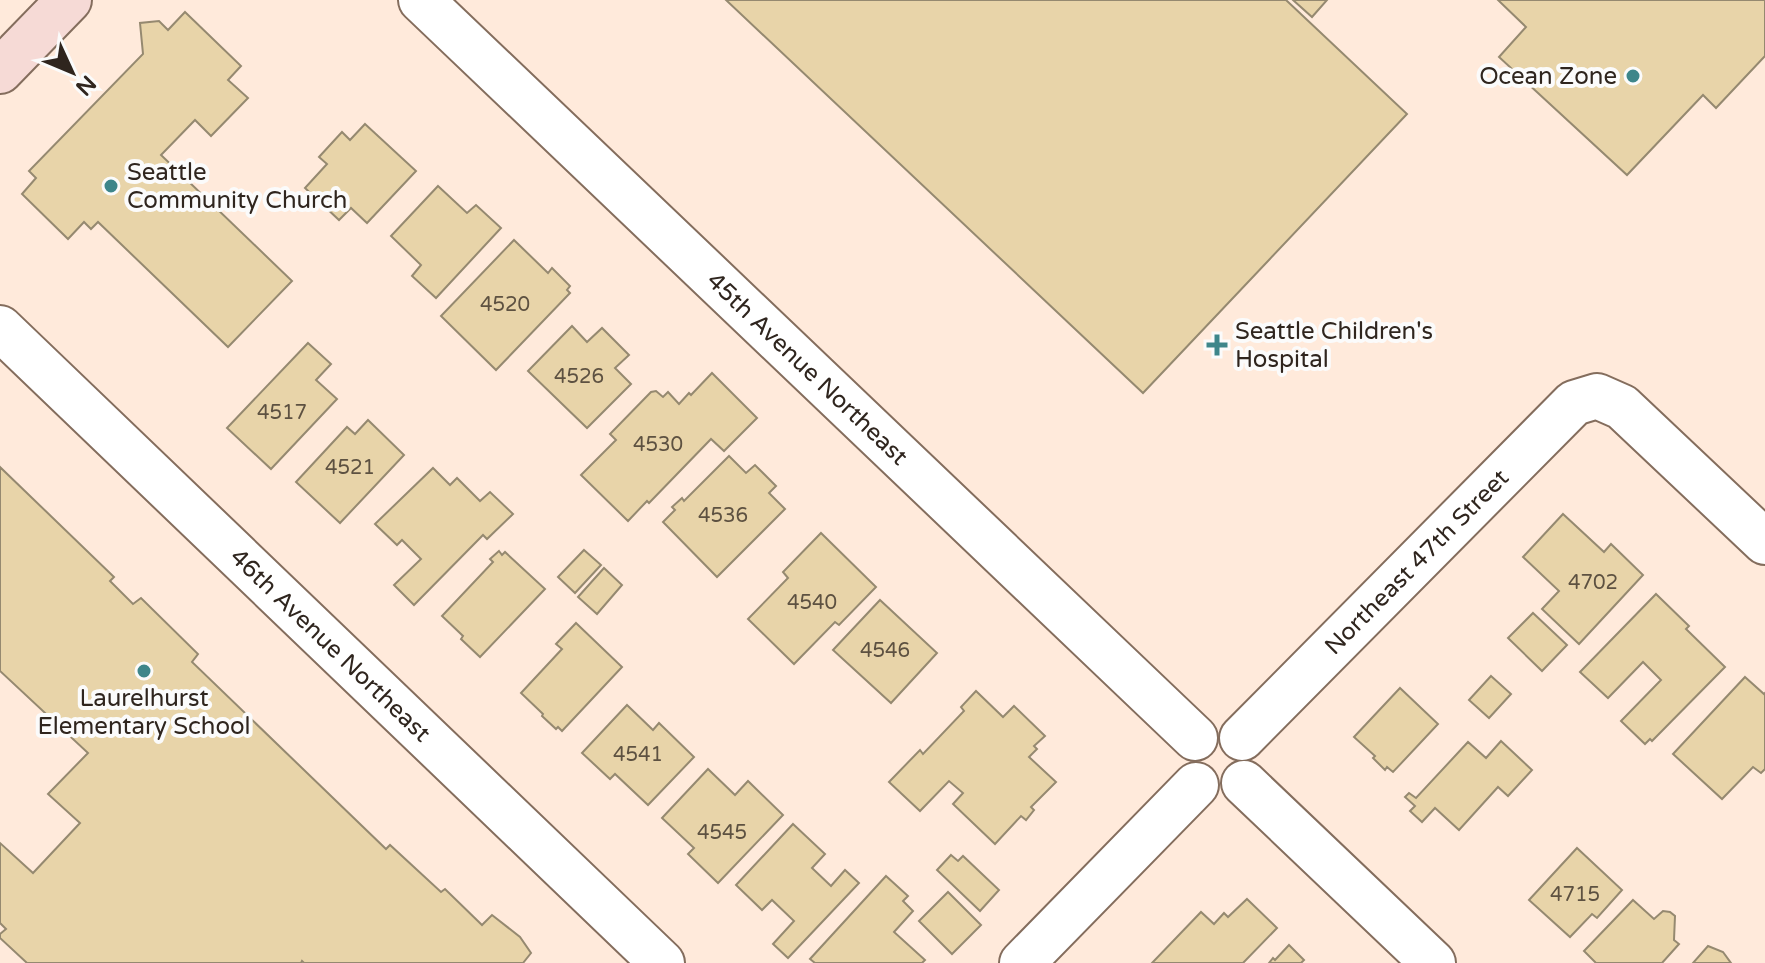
<svg xmlns="http://www.w3.org/2000/svg" width="1765" height="963" font-family="'Varela Round',sans-serif">
<style>
.building{fill:#e8d4a9;stroke:#958970;stroke-width:2}
.lines{fill:none;stroke-linecap:round;stroke-linejoin:round}
.street-casing{stroke:#846d5d;stroke-width:48}
.secondary-casing{stroke:#846d5d;stroke-width:48}
.street{stroke:#fff;stroke-width:44}
.secondary{stroke:#f6dad6;stroke-width:44}
.poi-dot{fill:#3e868a;stroke:#fbfbfb;stroke-width:3}
.labels{text-anchor:middle;dominant-baseline:central;stroke-width:8;stroke-linejoin:round;paint-order:stroke}
.number-label{font-size:20px;fill:#5d5141}
.poi-label{font-size:24px;fill:#2f251e;stroke:#fbfbfb;text-anchor:start}
.street-label{font-size:24px;fill:#2f251e;stroke:#fbfbfb}
</style>
<rect width="100%" height="100%" fill="#ffeadb"/>
<g class="building">
<path d="M726,0H1286L1407,114L1143,393Z"/>
<path d="M1293,0H1327L1312,17Z"/>
<path d="M1498,0H1765V56L1716,108L1703,95L1627,175L1499,57L1526,27Z"/>
<path d="M185,12L241,66L228,80L248,98L211,136L195,120L161,155L292,281L228,347L98,222L91,229L84,222L68,239L22,194L36,178L29,171L143,54L140,23L159,21L168,30Z"/>
<path d="M365,124L416,171L367,223L351,208L339,220L305,188L327,164L319,157L342,132L350,140Z"/>
<path d="M438,186L467,213L476,205L501,228L436,298L412,276L421,265L391,236Z"/>
<path d="M514,240L548,273L552,268L570,286L567,290L570,293L496,370L441,316Z"/>
<path d="M572,326L587,342L602,328L629,355L615,368L631,384L587,428L528,371Z"/>
<path d="M308,343L331,364L316,380L337,399L271,469L227,428Z"/>
<path d="M712,373L757,418L724,451L711,439L649,503L647,501L628,521L581,475L616,440L610,434L651,392L656,391L663,397L668,392L679,404L689,393L691,395Z"/>
<path d="M368,420L404,455L340,523L296,482L347,427L355,434Z"/>
<path d="M729,456L746,473L755,465L776,486L769,493L785,509L717,577L663,522L675,510L672,507L682,498L684,501Z"/>
<path d="M0,467L114,577L110,581L133,604L141,598L198,654L192,662L386,849L390,845L441,892L445,889L482,925L492,915L520,937L531,953L523,963H304L302,961L301,963H27L0,938V934L6,929L0,923V843L33,873L80,823L48,794L88,753L0,671Z"/>
<path d="M433,468L450,485L457,478L480,501L490,492L513,514L487,539L483,535L414,605L394,585L421,559L402,540L397,545L375,524Z"/>
<path d="M1563,514L1604,552L1611,544L1643,575L1579,644L1542,609L1559,591L1523,557Z"/>
<path d="M821,533L876,587L839,625L835,622L794,664L748,619L788,578L783,572Z"/>
<path d="M584,550L601,565L575,593L558,577Z"/>
<path d="M499,551L502,555L505,552L545,589L480,657L461,639L463,636L442,616L493,562L490,559Z"/>
<path d="M604,568L622,585L597,614L578,597Z"/>
<path d="M1656,594L1689,626L1686,629L1725,667L1652,741L1650,739L1645,744L1621,721L1661,680L1643,662L1608,698L1580,672Z"/>
<path d="M880,600L937,653L891,703L833,650Z"/>
<path d="M1533,613L1567,645L1542,671L1508,638Z"/>
<path d="M576,623L622,667L562,731L558,727L556,729L542,716L543,714L521,693L562,649L556,644Z"/>
<path d="M1491,676L1511,694L1489,718L1469,700Z"/>
<path d="M1745,677L1764,694L1765,693V769L1761,773L1753,767L1722,799L1673,754Z"/>
<path d="M1400,688L1438,724L1393,772L1387,767L1385,770L1373,758L1375,756L1354,737Z"/>
<path d="M976,691L1003,717L1014,706L1045,736L1034,746L1037,749L1029,757L1056,782L1031,807L1034,810L1026,820L1021,816L995,844L953,804L963,793L949,781L920,811L889,782L920,750L923,754L964,711L961,707Z"/>
<path d="M627,705L653,730L659,723L694,757L648,805L615,774L610,779L582,753Z"/>
<path d="M1501,741L1532,770L1508,796L1498,787L1459,830L1435,808L1422,822L1410,811L1415,806L1405,797L1409,793L1416,798L1468,742L1486,758Z"/>
<path d="M708,769L735,795L748,781L783,815L718,883L688,854L694,848L662,818Z"/>
<path d="M793,824L825,854L812,868L831,886L845,870L859,883L788,958L773,944L794,921L772,900L762,910L736,885Z"/>
<path d="M1577,848L1622,890L1597,918L1592,914L1570,937L1529,900Z"/>
<path d="M951,855L958,861L963,856L999,890L980,911L937,870Z"/>
<path d="M886,876L908,896L903,901L913,911L894,932L925,960L922,963H815L810,959Z"/>
<path d="M948,892L981,925L952,954L919,921Z"/>
<path d="M1247,899L1277,928L1243,963H1152L1201,912L1214,924L1224,913L1228,917Z"/>
<path d="M1633,900L1654,919L1663,911L1670,912L1675,916L1674,940L1679,944L1662,963H1596L1584,951Z"/>
<path d="M1289,945L1304,960L1301,963H1269L1273,958L1275,960Z"/>
<path d="M1708,946L1723,952L1731,963H1693Z"/>
</g>
<g class="lines">
<g class="street-casing">
<g id="street">
<path id="s1" d="M421,0L1195,738"/>
<path id="s2" d="M0,328L662,963"/>
<path id="s3" d="M1242,738L1574,403L1597,396L1622,407L1765,542"/>
<path d="M1244,783L1433,963"/>
<path d="M1022,963L1196,785"/>
</g>
</g>
<g class="secondary-casing">
<path id="secondary" d="M0,71L69,0"/>
</g>
<use href="#street" class="street"/>
<use href="#secondary" class="secondary"/>
</g>
<g class="poi-dot">
<circle cx="1633" cy="76" r="8"/>
<circle cx="111" cy="186" r="8"/>
<path d="M1213 333h8v8h8v8h-8v8h-8v-8h-8v-8h8z"/>
<circle cx="144" cy="671" r="8"/>
</g>
<g class="labels">
<g class="number-label">
<text x="505" y="305">4520</text>
<text x="579" y="377">4526</text>
<text x="282" y="413">4517</text>
<text x="658" y="445">4530</text>
<text x="350" y="468">4521</text>
<text x="723" y="516">4536</text>
<text x="1593" y="583">4702</text>
<text x="812" y="603">4540</text>
<text x="885" y="651">4546</text>
<text x="638" y="755">4541</text>
<text x="722" y="833">4545</text>
<text x="1575" y="895">4715</text>
</g>
<g class="poi-label">
<text x="1617" y="76" text-anchor="end">Ocean Zone</text>
<text x="127" y="172">Seattle<tspan x="127" dy="28">Community Church</tspan></text>
<text x="1235" y="331">Seattle Children's<tspan x="1235" dy="28">Hospital</tspan></text>
<text x="144" y="698" text-anchor="middle">Laurelhurst<tspan x="144" dy="28">Elementary School</tspan></text>
</g>
<g class="street-label">
<text stroke="none"><textPath href="#s1" startOffset="534">45th Avenue Northeast</textPath></text>
<text stroke="none"><textPath href="#s3" startOffset="248">Northeast 47th Street</textPath></text>
<text stroke="none"><textPath href="#s2" startOffset="458">46th Avenue Northeast</textPath></text>
</g>
</g>
<g transform="translate(72 72) rotate(134)" stroke="#fbfbfb" stroke-width="6" paint-order="stroke">
<path d="M0-6L14 30L0 20L-14 30Z" fill="#2f251e"/>
<text y="-12" font-size="22" font-weight="bold" text-anchor="middle" fill="#2f251e">N</text>
</g>
</svg>
